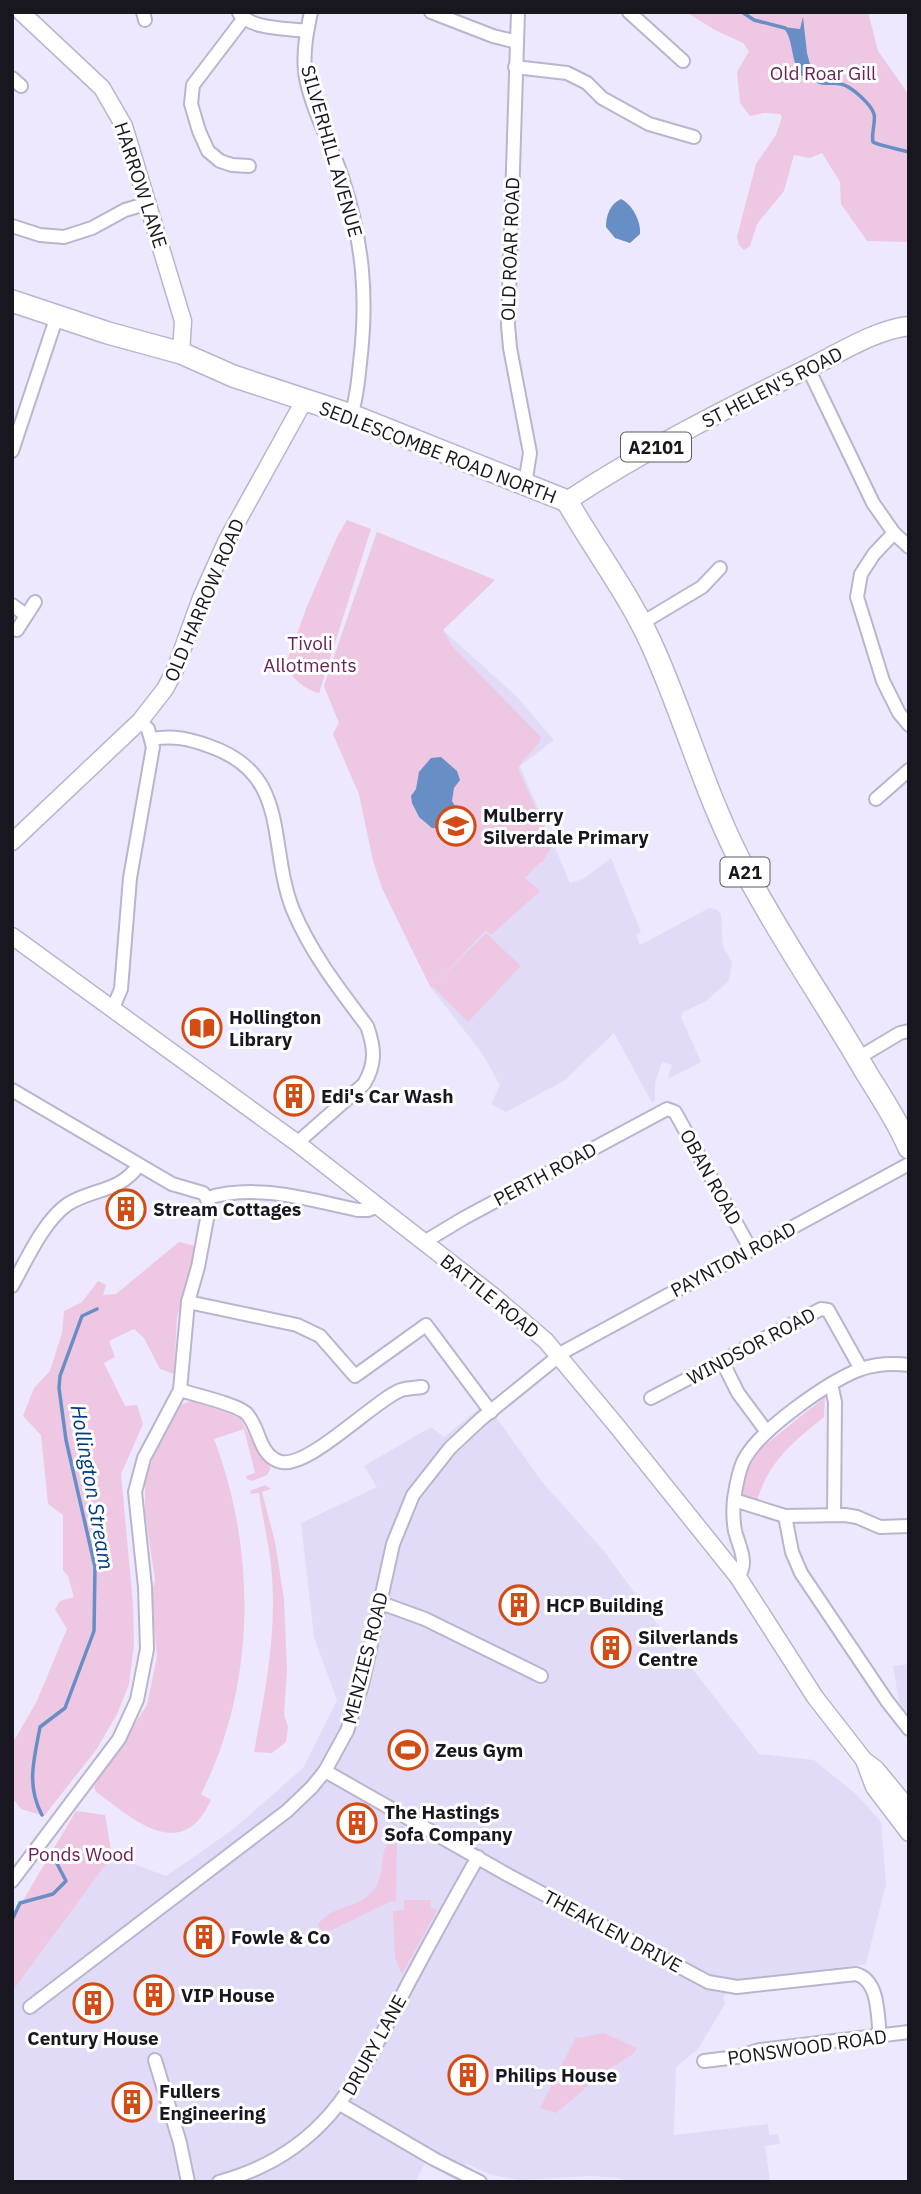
<svg xmlns="http://www.w3.org/2000/svg" width="921" height="2194" font-family="'IBM Plex Sans',sans-serif">
<style>
.built{fill:#e2dbf7}
.green{fill:#eec7e2}
.water{fill:#678fc5}
.lines{fill:none;stroke-linecap:round;stroke-linejoin:round}
.stream{stroke:#678fc5;stroke-width:3.5}
.street-casing{stroke:#bab4ce;stroke-width:16}
.secondary-casing{stroke:#bab4ce;stroke-width:19}
.primary-casing{stroke:#bab4ce;stroke-width:21}
.highway-casing{stroke:#bab4ce;stroke-width:24}
.street{stroke:#fff;stroke-width:12}
.secondary{stroke:#fff;stroke-width:16}
.primary{stroke:#fff;stroke-width:18}
.highway{stroke:#fff;stroke-width:21}
.labels{text-anchor:middle;dominant-baseline:central;stroke-width:6;stroke-linejoin:round;paint-order:stroke}
.shield{fill:#fff;stroke:#5d5c62;stroke-width:2}
.shield-label{font-size:18px;font-weight:bold;fill:#18161f}
.park-label{font-size:19px;fill:#6b225a;stroke:#fff}
.street-label{font-size:19px;fill:#18161f;stroke:#fff}
.poi-label{font-size:19px;font-weight:bold;fill:#18161f;stroke:#fff;text-anchor:start}
.water-label{font-size:21px;font-style:italic;fill:#013c7d;stroke:#fff}
</style>
<rect width="100%" height="100%" fill="#ede8fd"/>
<g class="built">
<path d="M377,532L495,580L443,630L516,696L554,740L520,766L570,883L583,879L611,858L641,932L636,935L640,945L709,908L717,910L721,914L723,947L732,962L729,981L706,1001L683,1012L681,1017L701,1062L670,1078H668L672,1065L662,1062L655,1083V1101L652,1103L614,1033L565,1080L506,1112L491,1104L500,1085L482,1053L431,988L406,938L382,888L373,860L359,794L333,734L339,723L324,686Z"/>
<path d="M486,1403L543,1483L604,1551L656,1622L759,1754L814,1760L857,1795L881,1822L886,1884L866,1964L741,1981L723,1997L725,2004L698,2049L676,2067L674,2135L768,2124L769,2135L778,2134L780,2144L765,2146L770,2182H631L618,2178L590,2176L520,2180L492,2175L467,2164L457,2181L425,2163L416,2181L410,2182H12V1992L112,1856L166,1876L231,1831L303,1768L337,1700L314,1637L301,1523L377,1487L364,1466L431,1427L444,1437Z"/>
<path d="M909,1664V1716L899,1702L893,1666Z"/>
</g>
<g class="green">
<path d="M686,12H868L878,51L909,95V242L867,241L841,204L840,182L822,153L810,158L794,155L784,191L757,224L750,246L744,250L739,245L737,237L756,164L776,135L782,117L780,114L764,113L750,116L740,103L737,72L749,51L743,43L715,30Z"/>
<path d="M347,520L371,529L319,693C305,690 292,678 285,666L308,604L338,535Z"/>
<path d="M377,532L495,580L443,630L452,646L541,737C538,749 524,756 518,768L552,846L542,863L540,862L525,878L540,891L491,935L486,930L433,986L486,933L521,966L468,1022L433,987L431,988L382,888L373,860L359,794L333,734L339,723L324,686Z"/>
<path d="M179,1242L195,1246V1263L177,1316L174,1374L160,1369L144,1338L134,1329L109,1341L115,1357L104,1363L125,1406L137,1405L143,1424L121,1474L133,1604L134,1645L129,1684L117,1714L96,1750L44,1816L21,1809L15,1801L12,1802V1744L36,1703L67,1629L55,1609L60,1601L74,1597L68,1576L63,1570V1515L48,1504L41,1435L23,1416L34,1388L50,1371L62,1333L64,1311L82,1302L98,1281L106,1285L103,1295L116,1294Z"/>
<path d="M825,1397L824,1417C794,1441 768,1462 757,1501L744,1496L741,1492L745,1470L754,1454Z"/>
<path d="M190,1401L239,1416L258,1453L271,1468L267,1475L252,1481L247,1479L246,1476L255,1473L244,1429L214,1439C257,1552 256,1686 201,1794L211,1800C206,1810 201,1819 192,1826C161,1849 120,1808 96,1792L94,1786L147,1705L157,1656L151,1597L155,1579L145,1513V1481L157,1446L181,1405Z"/>
<path d="M265,1485L271,1489L262,1492L275,1542L284,1599L287,1671L284,1715L288,1727L286,1742L272,1753L254,1752C266,1688 279,1623 270,1557C267,1536 262,1514 259,1493L251,1494L250,1491Z"/>
<path d="M76,1811L105,1815L112,1856L12,1992V1919Z"/>
<path d="M403,1826V1836H397L396,1902L391,1901L324,1934L318,1925C332,1904 356,1910 372,1892C382,1881 381,1869 383,1856C385,1845 391,1836 397,1827Z"/>
<path d="M404,1900H431L430,1907L437,1910L402,1974L395,1958L393,1911L404,1910Z"/>
<path d="M604,2033L637,2048L633,2054L602,2074L556,2113L540,2108L576,2037L579,2038Z"/>
</g>
<g class="water">
<path d="M803,17L807,53L814,79L802,76C789,59 795,41 783,27L800,29Z"/>
<path d="M621,199C633,205 641,222 640,234L630,243L615,238L606,227C606,215 610,204 621,199Z"/>
<path d="M441,757L457,771L460,780L454,788L452,801L458,811L444,829L432,828L419,817L412,803L411,796L416,789L419,772L431,758Z"/>
</g>
<g class="lines">
<g class="stream">
<path d="M742,12L754,20L785,28"/>
<path d="M811,76C821,88 829,81 841,84C851,86 871,104 874,114C876,122 871,133 873,142C878,145 901,150 909,152"/>
<path d="M42,1815C26,1785 34,1760 40,1727L65,1708L94,1631L95,1567L66,1440L59,1388L60,1376L82,1316L97,1309"/>
<path d="M12,1920L20,1903L53,1894L66,1881L51,1852"/>
</g>
<g class="street-casing">
<g id="street">
<path d="M143,12L145,20"/>
<path d="M311,12C307,31 303,51 305,71C308,102 332,146 342,177C363,242 368,296 360,363C358,381 357,398 351,415"/>
<path d="M431,12L493,36L517,42"/>
<path d="M518,12L508,325L510,348L530,453L525,484"/>
<path d="M629,12L683,61"/>
<path d="M239,13C252,30 288,28 307,31"/>
<path d="M244,18L193,85L191,104L199,131L208,151L220,161L232,165L249,166"/>
<path d="M515,67L567,73L587,83L602,98L649,124L694,137"/>
<path d="M12,78L21,86"/>
<path d="M12,226L40,235L64,237L92,228L125,210L149,203"/>
<path d="M808,368L873,503L894,533L909,547"/>
<path d="M12,451L57,316"/>
<path d="M894,533L874,554L861,574L857,597L883,681L899,713L909,725"/>
<path d="M12,605L26,615"/>
<path d="M642,623L702,587L720,568"/>
<path d="M17,630L35,602"/>
<path d="M152,739C173,735 190,739 209,746C292,774 267,845 293,910C311,953 339,989 367,1026C375,1048 376,1064 364,1084L297,1143"/>
<path d="M876,799L909,770"/>
<path d="M113,1008L121,989L130,878L153,747L148,729L140,721"/>
<path d="M858,1058L900,1033L909,1031"/>
<path d="M12,1090L172,1184L203,1193L207,1198"/>
<path d="M207,1198C258,1183 309,1200 358,1210H368L378,1206"/>
<path d="M424,1242L464,1218L667,1109L675,1112L751,1250"/>
<path d="M12,1286C26,1261 44,1220 68,1204C93,1188 119,1193 139,1165"/>
<path d="M188,1302L297,1325L320,1336L355,1376L426,1325L491,1412"/>
<path d="M722,1361L738,1393L767,1432"/>
<path d="M831,1384L835,1402L834,1515"/>
<path d="M180,1390C195,1395 236,1404 246,1413C260,1427 258,1453 278,1461C305,1473 374,1400 401,1390C408,1388 415,1388 422,1387"/>
<path d="M651,1398L821,1309L828,1310L861,1369"/>
<path d="M734,1500L785,1516L845,1515L857,1517L880,1527L909,1526"/>
<path d="M785,1516L792,1552L801,1573L887,1701L909,1729"/>
<path d="M738,1577C749,1562 739,1547 735,1531C733,1520 733,1509 734,1499C736,1486 738,1473 743,1462C757,1431 829,1381 861,1369C876,1364 893,1363 909,1365"/>
<path d="M381,1603L425,1619L541,1676"/>
<path d="M325,1771L508,1875L708,1982L737,1987L856,1974C880,1981 877,2016 880,2036"/>
<path d="M12,1881L119,1739L137,1700L147,1649L145,1587L135,1492L144,1458L180,1390L188,1302L198,1267L209,1208L207,1198"/>
<path d="M30,2007L287,1811L312,1787L325,1771L347,1731L362,1685L393,1544L413,1495L450,1448L481,1419L565,1351L909,1164"/>
<path d="M155,2060L180,2143L188,2182"/>
<path d="M704,2061L737,2057L760,2050L909,2032"/>
<path d="M340,2104L434,2159L480,2182"/>
<path d="M219,2182C329,2152 360,2076 408,1984C431,1941 454,1899 478,1857"/>
</g>
</g>
<g class="secondary-casing">
<g id="secondary">
<path d="M21,12L102,88L124,126L183,321L181,353"/>
<path d="M12,842L140,721L165,689L175,670L201,598L227,540L304,401"/>
<path d="M12,936L297,1143L492,1295L546,1341L616,1425L738,1577L815,1697L864,1760L876,1769L909,1809"/>
<path d="M864,1760L874,1787L909,1833"/>
</g>
</g>
<g class="primary-casing">
<path id="primary" d="M567,501C644,450 727,408 811,367C841,352 875,330 909,326"/>
</g>
<g class="highway-casing">
<path id="highway" d="M12,301L108,333L181,353L233,376L351,415L567,501C596,552 632,598 655,652C688,727 709,806 749,878C785,945 829,1008 867,1074C882,1098 898,1122 909,1148"/>
</g>
<use href="#street" class="street"/>
<use href="#secondary" class="secondary"/>
<use href="#primary" class="primary"/>
<use href="#highway" class="highway"/>
</g>
<defs>
<g id="school-ring" transform="scale(2.0125)"><circle r="9.5" fill="#fff" stroke="#d34c16" stroke-width="1.5"/><path d="M0-5L7-2L0 1L-7-2ZM-4 1L0 2.5L4 1V4Q0 6-4 4Z" fill="#d34c16"/></g>
<g id="library-ring" transform="scale(2.0125)"><circle r="9.5" fill="#fff" stroke="#d34c16" stroke-width="1.5"/><path d="M-6-4Q-3-5.5-.7-3.5V5Q-3 3-6 4ZM6-4Q3-5.5 .7-3.5V5Q3 3 6 4Z" fill="#d34c16"/></g>
<g id="building-ring" transform="scale(2.0125)"><circle r="9.5" fill="#fff" stroke="#d34c16" stroke-width="1.5"/><path d="M-4-6H4V6H1V3H-1V6H-4ZM-2.5-4.3h1.7v1.8h-1.7ZM.8-4.3h1.7v1.8H.8ZM-2.5-1h1.7V.8h-1.7ZM.8-1h1.7V.8H.8Z" fill="#d34c16"/></g>
<g id="stadium-ring" transform="scale(2.0125)"><circle r="9.5" fill="#fff" stroke="#d34c16" stroke-width="1.5"/><path d="M0-5a6.5 5 0 1 0 0 10a6.5 5 0 1 0 0-10ZM-3.5-1.8h7v3.6h-7Z" fill="#d34c16"/></g>
</defs>
<g fill-rule="evenodd">
<use href="#school-ring" x="456" y="826"/>
<use href="#library-ring" x="202" y="1028"/>
<use href="#building-ring" x="294" y="1096"/>
<use href="#building-ring" x="126" y="1209"/>
<use href="#building-ring" x="519" y="1605"/>
<use href="#building-ring" x="611" y="1648"/>
<use href="#stadium-ring" x="408" y="1750"/>
<use href="#building-ring" x="357" y="1823"/>
<use href="#building-ring" x="204" y="1937"/>
<use href="#building-ring" x="154" y="1995"/>
<use href="#building-ring" x="93" y="2003"/>
<use href="#building-ring" x="468" y="2075"/>
<use href="#building-ring" x="132" y="2102"/>
</g>
<g class="labels">
<g class="shield">
<rect x="621" y="432.5" width="70" height="29" rx="5"/>
<rect x="720.5" y="857.5" width="49" height="29" rx="5"/>
</g>
<g class="shield-label">
<text x="656" y="447">A2101</text>
<text x="745" y="872">A21</text>
</g>
<g class="park-label">
<text x="823" y="73">Old Roar Gill</text>
<text x="310" y="643">Tivoli<tspan x="310" dy="22">Allotments</tspan></text>
<text x="81" y="1854">Ponds Wood</text>
</g>
<g class="street-label">
<text transform="translate(332 151) rotate(74)">SILVERHILL AVENUE</text>
<text transform="translate(141 185) rotate(72)">HARROW LANE</text>
<text transform="translate(510 249) rotate(-88)">OLD ROAR ROAD</text>
<text transform="translate(772 387) rotate(-27)">ST HELEN'S ROAD</text>
<text transform="translate(438 452) rotate(21)">SEDLESCOMBE ROAD NORTH</text>
<text transform="translate(204 600) rotate(-67)">OLD HARROW ROAD</text>
<text transform="translate(545 1174) rotate(-28)">PERTH ROAD</text>
<text transform="translate(711 1177) rotate(61)">OBAN ROAD</text>
<text transform="translate(733 1259) rotate(-28)">PAYNTON ROAD</text>
<text transform="translate(490 1296) rotate(39)">BATTLE ROAD</text>
<text transform="translate(751 1346) rotate(-28)">WINDSOR ROAD</text>
<text transform="translate(365 1658) rotate(-76)">MENZIES ROAD</text>
<text transform="translate(613 1931) rotate(28)">THEAKLEN DRIVE</text>
<text transform="translate(374 2045) rotate(-61)">DRURY LANE</text>
<text transform="translate(807 2047) rotate(-8)">PONSWOOD ROAD</text>
</g>
<g class="poi-label">
<text x="483" y="815">Mulberry<tspan x="483" dy="22">Silverdale Primary</tspan></text>
<text x="229" y="1017">Hollington<tspan x="229" dy="22">Library</tspan></text>
<text x="321" y="1096">Edi's Car Wash</text>
<text x="153" y="1209">Stream Cottages</text>
<text x="546" y="1605">HCP Building</text>
<text x="638" y="1637">Silverlands<tspan x="638" dy="22">Centre</tspan></text>
<text x="435" y="1750">Zeus Gym</text>
<text x="384" y="1812">The Hastings<tspan x="384" dy="22">Sofa Company</tspan></text>
<text x="231" y="1937">Fowle &amp; Co</text>
<text x="181" y="1995">VIP House</text>
<text x="93" y="2038" text-anchor="middle">Century House</text>
<text x="495" y="2075">Philips House</text>
<text x="159" y="2091">Fullers<tspan x="159" dy="22">Engineering</tspan></text>
</g>
<g class="water-label">
<text transform="translate(93 1487) rotate(80)">Hollington Stream</text>
</g>
</g>
<rect width="921" height="2194" fill="none" stroke="#18161f" stroke-width="28"/>
</svg>
